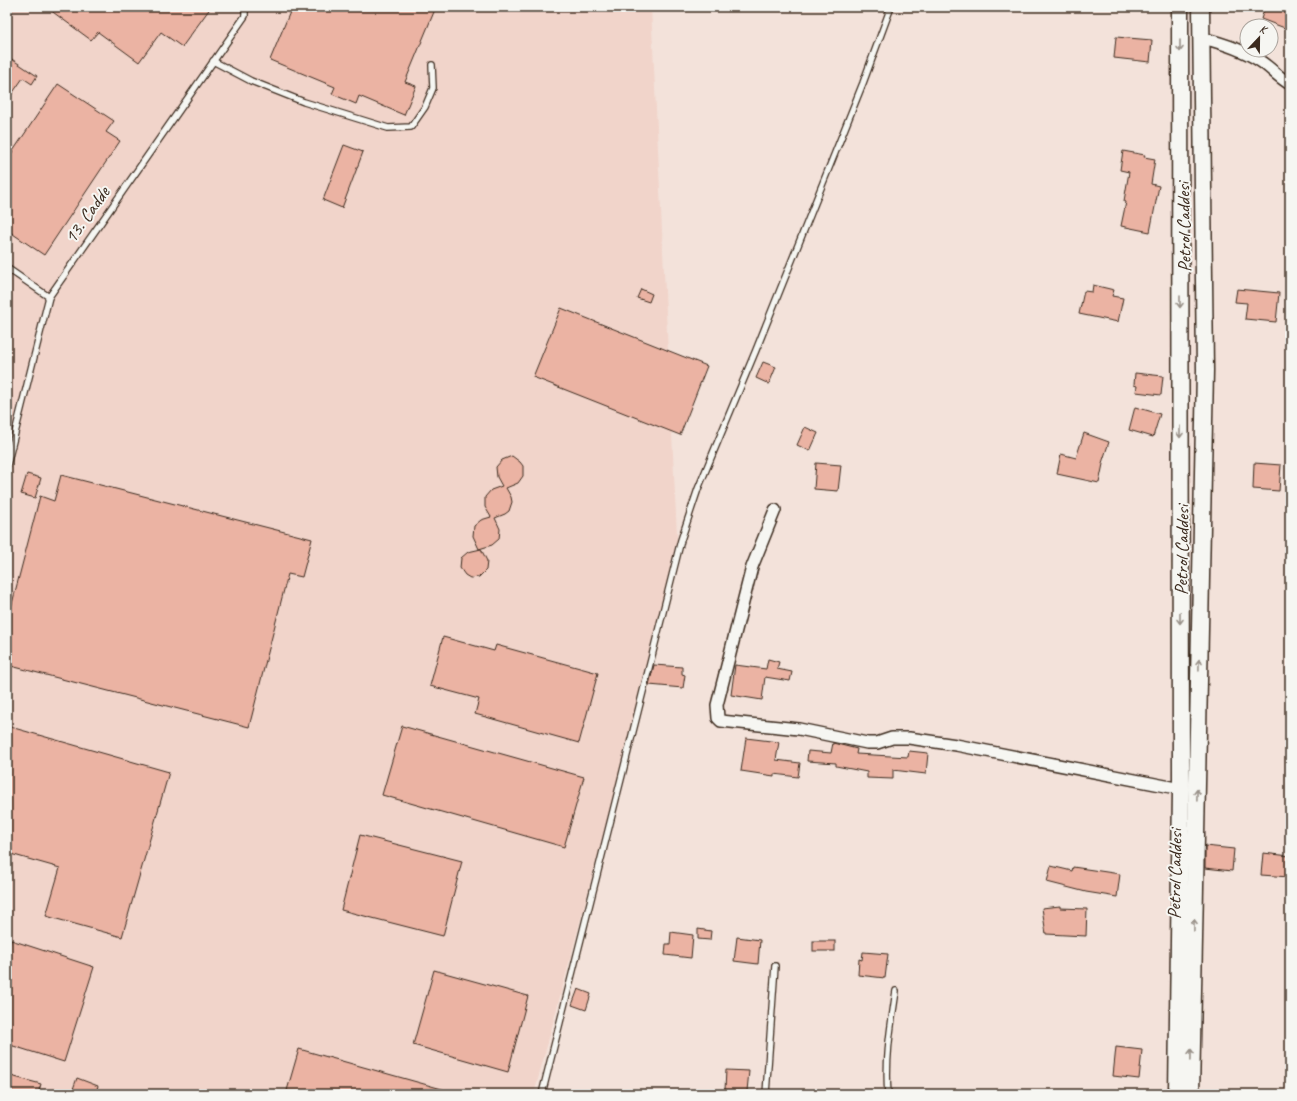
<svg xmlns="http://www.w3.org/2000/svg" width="1297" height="1101" font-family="Caveat,sans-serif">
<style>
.built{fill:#f1d4ca}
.building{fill:#ebb3a3;stroke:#3b2a1e}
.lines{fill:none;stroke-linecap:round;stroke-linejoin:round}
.lane-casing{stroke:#3b2a1e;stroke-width:8}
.street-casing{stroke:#3b2a1e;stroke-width:14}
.secondary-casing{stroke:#3b2a1e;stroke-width:19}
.lane{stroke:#f6f6f2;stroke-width:5.5}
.street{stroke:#f6f6f2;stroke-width:11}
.secondary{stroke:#f6f6f2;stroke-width:16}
.oneway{stroke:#989088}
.labels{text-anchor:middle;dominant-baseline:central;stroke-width:4;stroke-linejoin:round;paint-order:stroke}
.street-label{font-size:19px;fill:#3b2a1e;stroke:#f6f6f2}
</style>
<rect width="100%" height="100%" fill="#f3e2da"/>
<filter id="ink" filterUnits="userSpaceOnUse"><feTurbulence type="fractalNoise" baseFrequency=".025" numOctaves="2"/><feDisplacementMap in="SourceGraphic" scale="8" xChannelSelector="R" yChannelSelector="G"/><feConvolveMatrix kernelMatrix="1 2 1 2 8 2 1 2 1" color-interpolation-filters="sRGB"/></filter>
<g filter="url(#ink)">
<path class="built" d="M7,7H651L678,556L534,1094H7Z"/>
<g class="building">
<path d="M46,7H211L182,47L161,32L139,62L98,32L91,40Z"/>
<path d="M292,7H436L405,82L416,86L404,115L359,96L356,104L332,94L335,87L270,60Z"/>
<path d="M1265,7H1290V30L1261,19Z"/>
<path d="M1116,37L1152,40L1150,62L1114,58Z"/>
<path d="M7,56L37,76L32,84L23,78L7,101Z"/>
<path d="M58,84L114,121L106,132L120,141L44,255L7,230V160Z"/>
<path d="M344,145L363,152L342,208L323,200Z"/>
<path d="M1123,151L1145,155L1144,157L1155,159L1151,184L1159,186L1150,232L1121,226L1126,202L1124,201L1129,172L1120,170Z"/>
<path d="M1093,285L1114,290L1112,296L1123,298L1118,322L1079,314L1084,291L1092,292Z"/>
<path d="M641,289L652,294L649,302L637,298Z"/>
<path d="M1237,289L1279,293L1276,322L1245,319L1247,303L1235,302Z"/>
<path d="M561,308L707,366L680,435L533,377Z"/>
<path d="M763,362L776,367L769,384L756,378Z"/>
<path d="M1135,373L1163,376L1161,395L1136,392L1137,386L1134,385Z"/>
<path d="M1135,407L1160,414L1153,437L1129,430Z"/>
<path d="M805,427L818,433L810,451L797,445Z"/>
<path d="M1084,433L1109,442L1102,463L1103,464L1099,483L1057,474L1061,454L1076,458Z"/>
<path d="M512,456L520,462L523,466V476L518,483L506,488L511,497L512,502L509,511L505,514L495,518L500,529L499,539L492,545L479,549L473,536L474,526L481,520L491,517L485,507V497L491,490L502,486L497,477L496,467L502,460Z"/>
<path d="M816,463L841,465L838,491L814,489Z"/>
<path d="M1254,463L1281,465L1279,491L1253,489Z"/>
<path d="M27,474L41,478L35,498L21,494Z"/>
<path d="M61,475L312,539L302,577L288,574L249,727L7,665V623L40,496L54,501Z"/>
<path d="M481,549L487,561L486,570L479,577L470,578L465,575L460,568L461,558L468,552Z"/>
<path d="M443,637L494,651L496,645L598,673L579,743L475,714L479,699L430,686Z"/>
<path d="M768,659L779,662L777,669L792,672L790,681L765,677L762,700L731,695L735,665L766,669Z"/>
<path d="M654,665L682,667V674L685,675L683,688L649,685Z"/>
<path d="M7,726L169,772L122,937L46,916L60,868L7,853Z"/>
<path d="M402,726L584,777L564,847L382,795Z"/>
<path d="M746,738L779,742L776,760L800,763L798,777L774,774V776L741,771Z"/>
<path d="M833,743L857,749L856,754L908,757L909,751L928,753L926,774L893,770V779L867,778V772L836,766V763L807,761L808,751L831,753Z"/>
<path d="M360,835L462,861L443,936L341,910Z"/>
<path d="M1205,846L1234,849L1232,871L1205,868Z"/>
<path d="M1263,853L1290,856L1289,877L1261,875Z"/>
<path d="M1051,866L1072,871L1073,867L1120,874L1117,897L1086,892L1047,882Z"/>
<path d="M1060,906V908L1087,909L1086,936L1046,934L1042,908Z"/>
<path d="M698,929L711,931L710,940L698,939Z"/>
<path d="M671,932L693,935L691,958L665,955L666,944H670Z"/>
<path d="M737,937L760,940L758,964L734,961Z"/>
<path d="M11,940L94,967L64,1062L7,1044V953Z"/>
<rect x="813" y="941" width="22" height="10"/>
<path d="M863,952L888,954L885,978L858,975L859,959L862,960Z"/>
<path d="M434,970L528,996L508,1072L413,1045Z"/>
<path d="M578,989L591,994L586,1010L572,1005Z"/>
<path d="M1116,1047L1142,1050L1139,1079L1113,1076Z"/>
<path d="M299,1049L449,1091L448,1094H286Z"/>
<path d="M726,1070L749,1071L747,1091L725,1090Z"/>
<path d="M7,1075L41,1084L38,1094H7Z"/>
<path d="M77,1078L98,1086L95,1094H84L73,1089Z"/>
</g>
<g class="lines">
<g class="lane-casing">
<g id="lane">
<path d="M213,61L251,81L304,102L388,128L411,127L425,107L433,88L432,65"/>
<path d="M7,268L49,297"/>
<path d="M7,465L49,297L245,16V7"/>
<path d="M542,1094L681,540L698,489L756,350L863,83L891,7"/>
<path d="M766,1094L775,966"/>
<path d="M888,1094C885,1059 891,1025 896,991"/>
</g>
</g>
<g class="street-casing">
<g id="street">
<path d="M1202,38C1222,43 1242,49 1260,61C1271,68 1278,77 1290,84"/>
<path d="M775,510L752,567L717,705L718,718L721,721L799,729L867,743H877L892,738H909L956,745L1181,789"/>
</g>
</g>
<g class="secondary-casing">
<g id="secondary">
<path d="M1177,1094L1181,789L1180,7"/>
<path d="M1191,1094L1205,370L1201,7"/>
</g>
</g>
<use href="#lane" class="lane"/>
<use href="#street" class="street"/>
<use href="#secondary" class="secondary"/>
</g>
<defs><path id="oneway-shaft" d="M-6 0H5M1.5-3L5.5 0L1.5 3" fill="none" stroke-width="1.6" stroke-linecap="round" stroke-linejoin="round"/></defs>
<g class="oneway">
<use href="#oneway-shaft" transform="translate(1180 46) rotate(90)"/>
<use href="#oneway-shaft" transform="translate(1180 302) rotate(90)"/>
<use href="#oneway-shaft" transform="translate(1180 432) rotate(90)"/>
<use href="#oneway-shaft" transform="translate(1180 618) rotate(90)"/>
<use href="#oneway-shaft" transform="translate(1199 665) rotate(-89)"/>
<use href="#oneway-shaft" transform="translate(1197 795) rotate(-89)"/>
<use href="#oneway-shaft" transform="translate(1194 925) rotate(-89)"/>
<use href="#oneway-shaft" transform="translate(1191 1055) rotate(-89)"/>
</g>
</g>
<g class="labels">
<g class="street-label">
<text transform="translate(87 215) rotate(-55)">13. Cadde</text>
<text transform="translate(1184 227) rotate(-91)">Petrol Caddesi</text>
<text transform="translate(1182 550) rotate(-89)">Petrol Caddesi</text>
<text transform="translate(1175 874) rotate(-89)">Petrol Caddesi</text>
</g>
</g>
<rect width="1297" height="1101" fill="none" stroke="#f6f6f2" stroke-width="24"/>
<rect x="12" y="12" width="1273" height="1077" fill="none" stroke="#3b2a1e" stroke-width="1.5" filter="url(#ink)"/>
<g transform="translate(1259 38) rotate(22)"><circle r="19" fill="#f6f6f2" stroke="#aba49d"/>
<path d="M0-3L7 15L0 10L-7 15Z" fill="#3b2a1e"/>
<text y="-6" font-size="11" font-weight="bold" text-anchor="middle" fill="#3b2a1e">K</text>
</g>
</svg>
